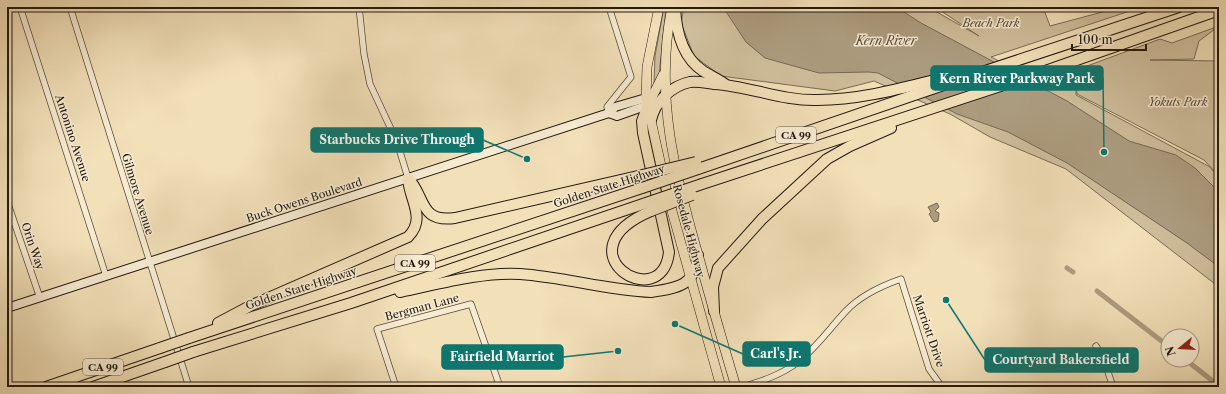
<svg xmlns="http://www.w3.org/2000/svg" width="1226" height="394" font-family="'Libre Caslon Text',serif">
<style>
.green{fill:#cfbe9c;stroke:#796c56}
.water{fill:#ac9c7f;stroke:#756852}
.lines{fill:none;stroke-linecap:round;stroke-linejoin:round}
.canal{stroke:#ac9c7f;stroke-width:5}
.street-casing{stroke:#574b3a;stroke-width:7}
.secondary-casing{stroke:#23190f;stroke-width:10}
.primary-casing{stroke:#23190f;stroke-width:10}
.highway-casing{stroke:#23190f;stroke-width:12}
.street{stroke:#f7ebd2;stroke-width:5.5}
.secondary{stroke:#f7ebd2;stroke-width:8}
.primary{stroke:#f2e0b9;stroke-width:9}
.highway{stroke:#f2e0b9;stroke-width:10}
.highway-bridge-casing{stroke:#23190f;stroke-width:12;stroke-linecap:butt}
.highway-bridge{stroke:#f2e0b9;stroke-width:10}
.labels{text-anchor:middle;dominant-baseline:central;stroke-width:3;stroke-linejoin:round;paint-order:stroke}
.shield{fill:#f7ebd2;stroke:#63584a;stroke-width:1}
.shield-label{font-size:10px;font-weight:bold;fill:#23190f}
.park-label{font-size:11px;font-style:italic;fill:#574b39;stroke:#f7ebd2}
.street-label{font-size:11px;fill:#23190f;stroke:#f7ebd2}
.water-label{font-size:12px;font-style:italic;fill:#5a4d3c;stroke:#f7ebd2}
.leader{fill:none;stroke:#0f766e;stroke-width:1.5}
.callout-dot{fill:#0f766e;stroke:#f7ebd2;stroke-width:1.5}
.callout{fill:#0f766e;stroke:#0f766e;stroke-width:1.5}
.callout-label{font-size:12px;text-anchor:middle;font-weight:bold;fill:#fff}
</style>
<rect width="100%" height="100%" fill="#f2e0b9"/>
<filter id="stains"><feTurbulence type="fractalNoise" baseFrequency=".005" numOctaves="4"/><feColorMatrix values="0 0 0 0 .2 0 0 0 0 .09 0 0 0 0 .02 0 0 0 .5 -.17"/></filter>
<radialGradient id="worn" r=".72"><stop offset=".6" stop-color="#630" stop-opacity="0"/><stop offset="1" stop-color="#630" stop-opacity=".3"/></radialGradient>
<g class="green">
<path d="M664,7H666L659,76L656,83H654L655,56Z"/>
<path d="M684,7H928L979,36L935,7H1043L1050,26L1121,7H1142L991,57L1041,83L1160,39L1172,43L1219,26L1199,41L1194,59L1150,60L1219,61V176L1204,160L1077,94L1076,83V95L1210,167L1219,179V287L1066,169L990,137L950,114L874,81L835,91L721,76L694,56L681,23Z"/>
</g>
<g class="water">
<path d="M723,7H896L921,23L1067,101L1129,141L1176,155L1195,168L1219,192V267L1187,243L1067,163L1008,132L957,114L878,73L869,72L819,73L765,58L746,42Z"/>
<path d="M937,203L939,207L935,211L939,213L938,221L934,222L929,214L931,212L928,207Z"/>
</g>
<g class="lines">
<g class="canal">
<path d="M1067,268L1073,272"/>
<path d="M1097,291L1168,346"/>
<path d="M1186,360L1219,386"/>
</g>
<g class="street-casing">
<g id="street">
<path d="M20,7L106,276"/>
<path d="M70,7L189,387"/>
<path d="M359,7L364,54L370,84L397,142L408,178"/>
<path d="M609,113L607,107L631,77L609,7"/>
<path d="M7,201L40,298"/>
<path d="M1096,346L1103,357L1113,387"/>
<path d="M396,387L377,329L471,304L500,387"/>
<path d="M742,387C762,381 781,375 798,362C816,348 830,328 846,311C861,295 881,286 901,279L929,369L942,387"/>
</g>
</g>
<g class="secondary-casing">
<g id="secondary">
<path d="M609,113L617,116L648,105"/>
<path d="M7,308L609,113L615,107L646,98"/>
</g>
</g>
<g class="primary-casing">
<g id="primary">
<path d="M659,7L647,67L646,98L667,193L721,387"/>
<path d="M672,7C654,95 675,175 699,258C711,301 723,344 736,387"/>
<path d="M648,105L663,75"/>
</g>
</g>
<g class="highway-casing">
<g id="highway">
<path d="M675,7C676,30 682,57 703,71C711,76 718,79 725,84"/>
<path d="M648,105L642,121L643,133L669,252C662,317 557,251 651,211"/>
<path d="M651,120C655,102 671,86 690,82C698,81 706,83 714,84C749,86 782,101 817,100C859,100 899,89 939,79H951"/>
<path d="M698,169L961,79L1179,7"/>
<path d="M408,178C426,197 419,223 455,218L638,176"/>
<path d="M702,184L1031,76L1219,10"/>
<path d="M400,292C439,284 480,272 520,274C564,277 607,290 651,292C678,288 695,286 698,255"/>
<path d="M714,311L713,287L718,268L762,219L827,159L850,146L891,128"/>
<path d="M218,323L250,306L408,237C427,218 409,200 408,178"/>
<path d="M189,338L642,188"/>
<path d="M193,352L351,303L646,203"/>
<path d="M46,387L160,348"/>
<path d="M93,387L165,362"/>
</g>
</g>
<use href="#street" class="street"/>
<use href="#secondary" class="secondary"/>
<use href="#primary" class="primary"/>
<use href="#highway" class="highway"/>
<g class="highway-bridge-casing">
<g id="highway-bridge">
<path d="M638,176L696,162"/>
<path d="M642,188L698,169"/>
<path d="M646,203L702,184"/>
<path d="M651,211L692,195"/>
<path d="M160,348L189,338"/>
<path d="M165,362L193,352"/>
</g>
</g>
<use href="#highway-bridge" class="highway-bridge"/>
</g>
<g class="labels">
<g class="shield">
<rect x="776" y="127" width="40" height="16" rx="3"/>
<rect x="395" y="255" width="40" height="16" rx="3"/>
<rect x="83" y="359" width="40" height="16" rx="3"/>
</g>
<g class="shield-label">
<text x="796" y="135">CA 99</text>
<text x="415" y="263">CA 99</text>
<text x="103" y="367">CA 99</text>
</g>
<g class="park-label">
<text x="991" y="23">Beach Park</text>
<text x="1178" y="102">Yokuts Park</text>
</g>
<g class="street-label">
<text transform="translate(73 138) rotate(72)">Antonino Avenue</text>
<text transform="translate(609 186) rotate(-18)">Golden State Highway</text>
<text transform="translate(138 194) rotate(73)">Gilmore Avenue</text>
<text transform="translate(304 200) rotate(-18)">Buck Owens Boulevard</text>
<text transform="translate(689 231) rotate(75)">Rosedale Highway</text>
<text transform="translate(33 246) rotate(71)">Orin Way</text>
<text transform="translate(301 288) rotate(-18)">Golden State Highway</text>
<text transform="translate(422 307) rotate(-15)">Bergman Lane</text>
<text transform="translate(929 331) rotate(71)">Marriott Drive</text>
</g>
<g class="water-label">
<text x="886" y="40">Kern River</text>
</g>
</g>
<path class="leader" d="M1104 152L1103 78M527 159L483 140M675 324L743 354M618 351L563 357M946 300L985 360"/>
<g class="callout-dot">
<circle cx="1104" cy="152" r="4"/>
<circle cx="527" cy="159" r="4"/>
<circle cx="675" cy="324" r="4"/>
<circle cx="618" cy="351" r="4"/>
<circle cx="946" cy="300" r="4"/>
</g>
<g class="callout">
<rect x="931" y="66" width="172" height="24" rx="4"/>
<rect x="311" y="128" width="172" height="24" rx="4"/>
<rect x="743" y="342" width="67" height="24" rx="4"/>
<rect x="442" y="345" width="121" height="24" rx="4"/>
<rect x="985" y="348" width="153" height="24" rx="4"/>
</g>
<g class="callout-label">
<text x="1017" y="83">Kern River Parkway Park</text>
<text x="397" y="144">Starbucks Drive Through</text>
<text x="776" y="358">Carl's Jr.</text>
<text x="502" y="361">Fairfield Marriot</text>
<text x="1061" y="364">Courtyard Bakersfield</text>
</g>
<rect width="1226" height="394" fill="none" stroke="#f2e0b9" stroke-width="24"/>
<rect x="8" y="8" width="1210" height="378" fill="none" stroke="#23190f" stroke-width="2"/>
<rect x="12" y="12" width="1202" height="370" fill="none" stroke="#23190f"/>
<g transform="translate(1180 348) rotate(252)"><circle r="19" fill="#f7ebd2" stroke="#a29784"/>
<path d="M0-3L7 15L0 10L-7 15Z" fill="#8f2418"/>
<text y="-6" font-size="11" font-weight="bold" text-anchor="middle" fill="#23190f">N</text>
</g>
<path d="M1072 44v6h74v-6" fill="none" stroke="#23190f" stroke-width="2"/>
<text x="1078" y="44" font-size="12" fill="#23190f" stroke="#f7ebd2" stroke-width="3" paint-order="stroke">100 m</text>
<rect width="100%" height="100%" filter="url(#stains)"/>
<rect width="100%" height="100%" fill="url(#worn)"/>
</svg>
